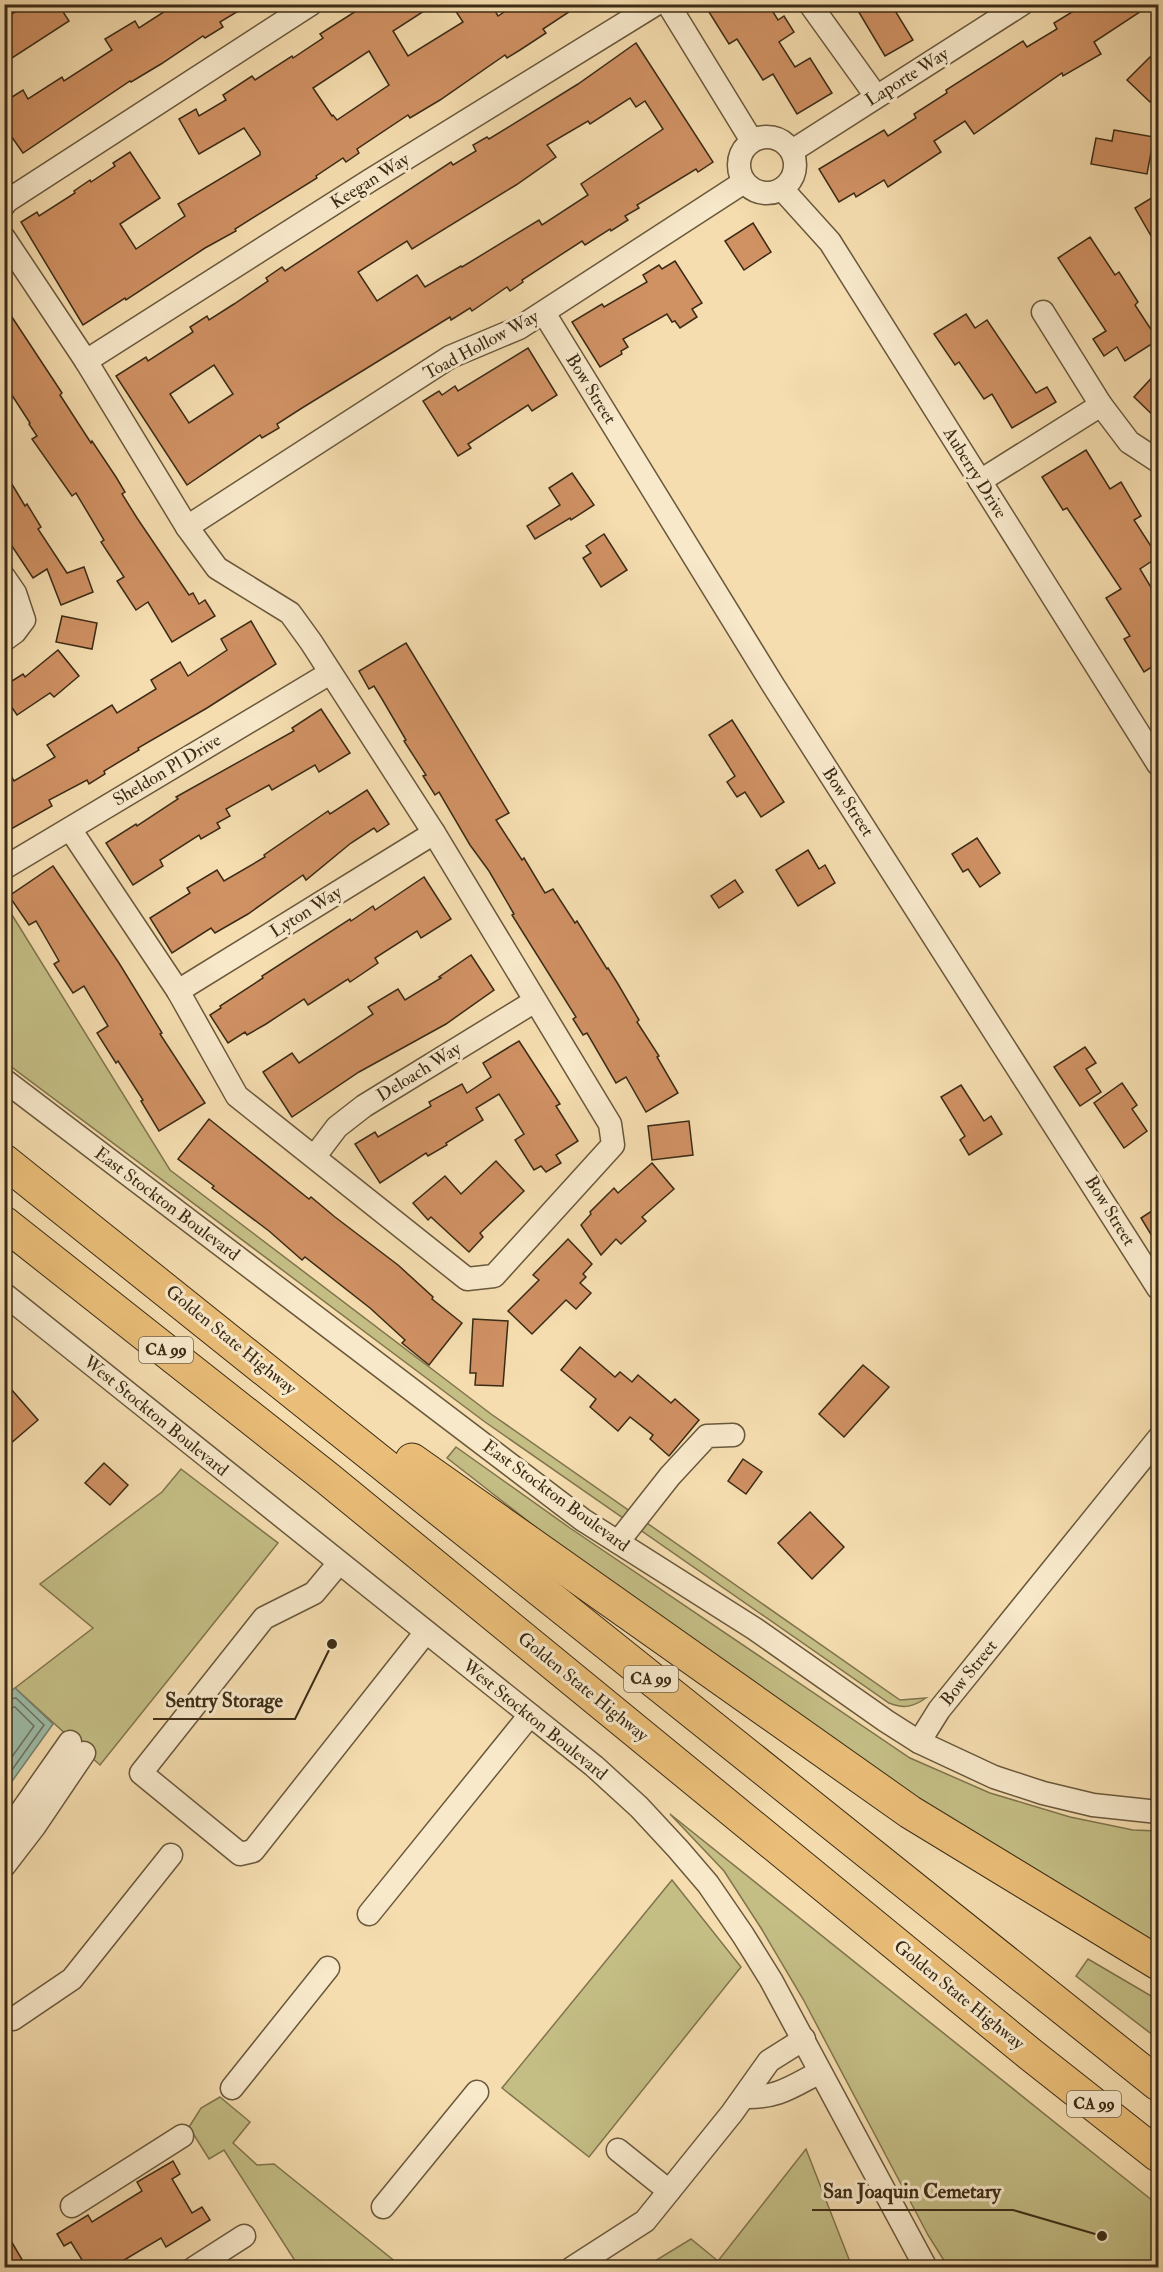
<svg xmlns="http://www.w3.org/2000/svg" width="1163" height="2272" font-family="'IM FELL Double Pica',serif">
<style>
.green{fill:#c4be85;stroke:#80744e;stroke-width:1.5}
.water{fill:#9dbca8;stroke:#76826e;stroke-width:1.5}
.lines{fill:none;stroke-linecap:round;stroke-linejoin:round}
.shore{stroke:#6c745f;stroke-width:1.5}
.building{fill:#d09163;stroke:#3b2b16;stroke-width:1.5;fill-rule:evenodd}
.minor-casing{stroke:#6a583c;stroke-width:25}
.highway-casing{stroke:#3b2b16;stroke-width:35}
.minor{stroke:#f8e9cb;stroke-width:22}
.highway{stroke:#eabe78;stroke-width:33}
.labels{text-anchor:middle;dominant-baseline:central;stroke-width:6;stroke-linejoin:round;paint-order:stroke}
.shield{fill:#f8e9cb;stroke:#74644c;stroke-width:1.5}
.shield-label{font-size:16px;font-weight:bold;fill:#3b2b16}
.street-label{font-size:18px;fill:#3b2b16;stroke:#f8e9cb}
.leader{fill:none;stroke:#3b2b16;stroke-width:2}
.callout-dot{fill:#3b2b16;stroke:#f8e9cb;stroke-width:2}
.callout-label{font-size:20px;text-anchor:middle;font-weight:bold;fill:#3b2b16;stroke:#f8e9cb;stroke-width:6;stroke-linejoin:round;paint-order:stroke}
</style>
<rect width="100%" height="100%" fill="#f5ddaf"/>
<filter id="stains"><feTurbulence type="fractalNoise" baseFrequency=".00333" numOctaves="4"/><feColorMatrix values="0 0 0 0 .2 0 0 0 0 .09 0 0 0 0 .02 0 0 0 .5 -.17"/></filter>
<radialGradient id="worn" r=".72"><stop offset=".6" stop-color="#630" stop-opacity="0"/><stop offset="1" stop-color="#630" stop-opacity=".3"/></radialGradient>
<g class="green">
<path d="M4,902L170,1170L491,1414L900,1700L926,1698C913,1707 904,1709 889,1703L485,1422L5,1062Z"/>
<path d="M456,1447L570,1528L910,1758L990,1793L1070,1817L1133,1830L1158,1831V1949L981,1845L683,1642L447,1458Z"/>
<path d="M181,1469L278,1543L100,1765L15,1688L93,1628L40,1584L162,1492Z"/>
<path d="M670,1814L1158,2205V2267H948L928,2235L803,1999L761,1928L724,1871Z"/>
<path d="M672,1880L741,1967L589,2157L502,2088Z"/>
<path d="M1088,1959L1158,2000V2039L1076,1976Z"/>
<path d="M220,2097L250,2122L233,2143L257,2165L274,2164L402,2267H299L224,2150L209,2159L189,2127L201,2108Z"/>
<path d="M806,2149L852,2267H645L691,2239L718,2261Z"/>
</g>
<path class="water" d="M15,1688L53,1724L5,1791V1696Z"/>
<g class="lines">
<g class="shore">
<path d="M4,1700L16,1698L44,1725L4,1781"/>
<path d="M4,1708L15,1707L34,1726L4,1768"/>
</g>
</g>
<g class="building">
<path d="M27,4H58L69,21L12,58L4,46V19Z"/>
<path d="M176,4H250L220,22L223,27L205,38L203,36L161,64L131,82L130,81L23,153L4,126V102L23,90L28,99L62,77L64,81L112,50L105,39L135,21L139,28Z"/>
<path d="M367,4H435L393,31L408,56L463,22L451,4H491L498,16L516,4H581L543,29L546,33L520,50L507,58L505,55L440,100L410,118L408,115L357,149L359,153L346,162L343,158L316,176L317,178L235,229L236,231L205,248L126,300L125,298L83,325L21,222L37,212L39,216L75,193L74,191L90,180L91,182L115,166L113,163L130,152L160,198L120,224L136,249L185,216L178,204L260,155V152L244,128L199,154L179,119L196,109L199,116L226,100L223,95L252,76L255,80L292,56L293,58L323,38L320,34ZM369,51L389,85L337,120L333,115L332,116L313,88Z"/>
<path d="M704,4H768L778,20L784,16L794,32L779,42L795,67L810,58L832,93L797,114L773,74L763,80L737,39L729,44Z"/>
<path d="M854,4H891L913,40L885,56Z"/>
<path d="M1085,4H1152L1094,42L1101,54L1063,76L1062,73L974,134L965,121L934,141L941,152L888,187L884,180L856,197L854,193L839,202L819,169L884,130L888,136L916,118L914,114L947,93L946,90L1023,41L1027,47L1057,29L1054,23Z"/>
<path d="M636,43L713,162L698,172L696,169L637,205L639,208L625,216L628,220L611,231L610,229L585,245L582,241L522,280L523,282L510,291L507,287L472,311L470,308L451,320L450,317L302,408L277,424L279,428L262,438L260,435L187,485L116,376L146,357L148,361L193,332L190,327L207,316L209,320L234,304L268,281L266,278L282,267L285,271L451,162L453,165L476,151L473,145L487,137L489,139L578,84ZM630,98L636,107L645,101L663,129L581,184L588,195L542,225L539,220L462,267L461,266L425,287L417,275L377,301L358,272L407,241L412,249L516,185L556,157L547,145L588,121L590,124ZM214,365L233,394L189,423L170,394Z"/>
<path d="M1150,57L1158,65V94L1150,102L1127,80Z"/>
<path d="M1114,130L1154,137L1147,174L1091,164L1096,138L1112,141Z"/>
<path d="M1158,194V248L1135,208Z"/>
<path d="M753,223L771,252L744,270L725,241Z"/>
<path d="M1090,237L1115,275L1119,272L1138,302L1135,305L1158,340L1125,361L1117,347L1104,356L1093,339L1106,331L1058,258Z"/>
<path d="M675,261L702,303L692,309L697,317L680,328L675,321L672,322L667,314L623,339L628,347L621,351L622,354L600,367L572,322L602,304L604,307L647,282L643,275L659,265L662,269Z"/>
<path d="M4,305L62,393L60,395L91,443L92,441L116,477L125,492L122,494L137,518L189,595L193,593L199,604L205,600L215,616L172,642L148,602L136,610L117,581L124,577L101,542L104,540L76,493L72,496L32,439L37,436L29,424L30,423L4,383Z"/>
<path d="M966,314L975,328L987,320L1036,393L1047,387L1056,402L1012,428L992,394L984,399L959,362L955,365L934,334Z"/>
<path d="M528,348L557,395L532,411L528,405L468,444L471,448L458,456L423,401L439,391L442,395L455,386L458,391Z"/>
<path d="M1158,371V420L1134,397Z"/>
<path d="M1086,450L1110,489L1121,482L1141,516L1134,520L1158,557L1140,569L1158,599V663L1144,672L1124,639L1130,636L1106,598L1121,589L1067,508L1063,510L1042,477Z"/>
<path d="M4,471L25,506L27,504L41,527L38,529L67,573L84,567L93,592L61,605L47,569L33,578L4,534Z"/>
<path d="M572,473L594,505L571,520L570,518L535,539L527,526L560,505L549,488Z"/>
<path d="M604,534L627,570L601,587L583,558L591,553L586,546Z"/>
<path d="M62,616L97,623L92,649L56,642Z"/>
<path d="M251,621L276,664L207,708L138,748L139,750L104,771L105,774L89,784L87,780L49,800L52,806L4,833V764L14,781L55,757L47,745L112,705L117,713L156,689L151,680L180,662L188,676L227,650L221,639Z"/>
<path d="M406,643L509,813L496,820L522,860L524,858L545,893L553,889L575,923L577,921L607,969L608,968L618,984L639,1020L637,1022L659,1056L657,1057L678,1093L646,1112L626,1077L616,1083L587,1033L583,1035L573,1019L576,1017L512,915L514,914L489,871L470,845L439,792L435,795L423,776L426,775L404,741L406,740L382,699L374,686L369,689L359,671Z"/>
<path d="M58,650L79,676L54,697L50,693L17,715L4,696V686L23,674L25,677Z"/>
<path d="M321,709L350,753L319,772L315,765L272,790L269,785L226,809L230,816L217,823L220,828L201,839L199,835L160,860L163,866L133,885L106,843L136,824L137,826L178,799L176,797L294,731L292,728Z"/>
<path d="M732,720L784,802L761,817L745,792L737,797L727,782L735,776L709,735Z"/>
<path d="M367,790L389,824L377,832L374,828L351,843L306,880L303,875L248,914L215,933L211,928L172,953L150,918L190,893L187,888L217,870L224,881L265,857L264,855L328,811L330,814Z"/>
<path d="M977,838L1000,873L980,887L968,869L963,872L952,854Z"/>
<path d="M808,850L819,869L825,865L835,883L798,906L776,870Z"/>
<path d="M53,866L119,963L162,1033L160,1034L205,1103L159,1131L141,1101L143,1100L118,1061L116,1063L97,1033L108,1026L84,986L73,993L54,964L59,961L36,921L29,925L9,896Z"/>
<path d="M424,877L451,919L421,938L417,931L375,958L378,963L350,982L348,979L308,1005L304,999L266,1024L247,1035L245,1032L228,1043L210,1015L221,1008L220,1006L263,978L262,976L350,919L351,921L373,906L375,910Z"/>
<path d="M735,880L743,892L719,908L711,896Z"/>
<path d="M471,955L494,990L446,1024L359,1072L292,1117L263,1072L292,1053L299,1063L373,1014L368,1007L398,989L405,1000L441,978L439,977Z"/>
<path d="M519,1041L560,1104L556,1106L578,1141L556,1155L561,1163L546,1172L541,1166L534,1170L515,1140L524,1134L499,1094L476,1108L483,1120L446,1143L447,1145L428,1156L426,1153L380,1183L355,1144L375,1132L378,1137L431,1106L429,1102L462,1084L467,1093L491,1077L483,1063Z"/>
<path d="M1085,1047L1096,1063L1086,1069L1101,1092L1080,1106L1054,1067Z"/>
<path d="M1122,1083L1137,1105L1132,1109L1147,1131L1124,1148L1094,1103Z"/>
<path d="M961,1085L984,1121L991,1116L1002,1134L969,1155L960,1140L965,1136L941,1097Z"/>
<path d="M209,1119L309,1199L311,1197L335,1217L398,1265L433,1297L432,1299L462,1323L429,1365L402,1343L405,1340L370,1308L305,1257L302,1260L269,1231L212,1188L214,1186L178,1159Z"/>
<path d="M689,1121L693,1155L652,1160L648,1126Z"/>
<path d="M496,1161L524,1191L480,1233L483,1237L469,1252L431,1217L428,1220L413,1203L445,1176L461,1194Z"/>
<path d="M652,1163L674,1189L642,1217L646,1221L621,1244L616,1239L601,1255L581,1225L591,1214L590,1212L614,1188L618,1193Z"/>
<path d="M1158,1207V1246L1141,1218Z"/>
<path d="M568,1239L592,1264L583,1274L586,1277L580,1283L591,1293L576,1309L566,1300L532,1334L508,1311L539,1280L533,1275Z"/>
<path d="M473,1319L508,1321L503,1386L475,1385L476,1373H470Z"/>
<path d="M580,1347L615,1377L620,1372L632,1382L638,1375L671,1403L675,1399L699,1420L669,1456L650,1439L653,1435L630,1417L618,1431L590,1407L596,1399L561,1370Z"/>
<path d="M863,1365L889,1387L844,1437L819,1414Z"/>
<path d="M4,1381L38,1420L4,1449Z"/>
<path d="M743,1459L762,1472L746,1494L728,1481Z"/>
<path d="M104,1463L128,1485L110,1505L85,1483Z"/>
<path d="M810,1512L844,1547L812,1579L778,1543Z"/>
<path d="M173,2161L180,2174L172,2179L192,2213L202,2207L210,2220L166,2247L161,2238L119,2263L122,2268H87L71,2242L64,2246L57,2234L88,2215L92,2222L142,2191L137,2182Z"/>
<path d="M4,2229L27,2268H4Z"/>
</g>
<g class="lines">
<g class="minor-casing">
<g id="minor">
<path d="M668,4L752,141"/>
<path d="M810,4L876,96"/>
<circle cx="767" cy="165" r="28"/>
<path d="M792,151L1022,4"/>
<path d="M783,190L830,242L1158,764"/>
<path d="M4,205L7,201L311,4"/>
<path d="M4,238L86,361L187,527L217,568L290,613L311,642L434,833L610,1124L613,1145L494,1276L467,1279L237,1096L178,991L70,829"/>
<path d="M1043,312L1101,405L1129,442L1158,461"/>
<path d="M544,313L773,685L1158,1288"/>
<path d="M86,361L369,181L656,4"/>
<path d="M980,481L1101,405"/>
<path d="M187,527L450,357L519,328L744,182"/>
<path d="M4,577L15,593L24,620L15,632L4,640"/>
<path d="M4,868L330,673"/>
<path d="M178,991L434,833"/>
<path d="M4,1080L583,1520L755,1629L886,1721L919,1742L994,1777L1043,1793L1093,1805L1158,1812"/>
<path d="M315,1156L337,1127L364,1106L535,1001"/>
<path d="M4,1294L594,1766L639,1807L678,1849L708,1884L743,1935L771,1980L926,2268"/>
<path d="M618,1542L670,1476L707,1436L733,1435"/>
<path d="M339,1563L314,1593L264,1618L141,1773L240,1854L253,1851L426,1632"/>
<path d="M919,1742L939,1710L1158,1439"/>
<path d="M4,1836L70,1742"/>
<path d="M4,1866L34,1827L84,1753"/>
<path d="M369,1914L530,1715"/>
<path d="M13,2019L72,1979L171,1855"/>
<path d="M232,2088L328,1968"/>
<path d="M744,2097C778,2098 791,2087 820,2072"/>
<path d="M618,2150L669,2191"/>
<path d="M72,2206L182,2136"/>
<path d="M383,2207L477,2092"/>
<path d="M194,2268L244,2236"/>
<path d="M572,2268L645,2221L732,2113L769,2061L804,2039"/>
</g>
</g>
<g class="highway-casing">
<g id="highway">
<path d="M4,1161L1158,2084"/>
<path d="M4,1223L327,1478L1030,2054L1158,2155"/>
<path d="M412,1460L910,1812L1158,1963"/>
</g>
</g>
<use href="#minor" class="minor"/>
<use href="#highway" class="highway"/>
</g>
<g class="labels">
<g class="shield">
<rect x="139" y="1337" width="54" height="26" rx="4.5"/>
<rect x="624" y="1666" width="54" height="26" rx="4.5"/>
<rect x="1067" y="2091" width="54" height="26" rx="4.5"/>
</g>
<g class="shield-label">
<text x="166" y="1350">CA 99</text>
<text x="651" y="1679">CA 99</text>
<text x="1094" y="2104">CA 99</text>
</g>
<g class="street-label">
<text transform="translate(907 77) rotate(-32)">Laporte Way</text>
<text transform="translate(370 181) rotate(-32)">Keegan Way</text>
<text transform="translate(481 345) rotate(-28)">Toad Hollow Way</text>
<text transform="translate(591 389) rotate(58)">Bow Street</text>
<text transform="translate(975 473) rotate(58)">Auberry Drive</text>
<text transform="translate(167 770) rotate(-31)">Sheldon Pl Drive</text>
<text transform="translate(848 802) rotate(57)">Bow Street</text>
<text transform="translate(306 912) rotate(-32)">Lyton Way</text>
<text transform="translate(419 1072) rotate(-32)">Deloach Way</text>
<text transform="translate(167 1204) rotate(37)">East Stockton Boulevard</text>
<text transform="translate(1110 1211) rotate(58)">Bow Street</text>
<text transform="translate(231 1340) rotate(39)">Golden State Highway</text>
<text transform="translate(156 1416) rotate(39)">West Stockton Boulevard</text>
<text transform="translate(556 1496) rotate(36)">East Stockton Boulevard</text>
<text transform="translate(969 1673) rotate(-51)">Bow Street</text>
<text transform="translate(583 1687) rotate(39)">Golden State Highway</text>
<text transform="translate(535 1720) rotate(39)">West Stockton Boulevard</text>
<text transform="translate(959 1995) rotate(39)">Golden State Highway</text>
</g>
</g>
<path class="leader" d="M332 1644L295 1719H153M1102 2236L1013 2210H812"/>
<g class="callout-dot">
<circle cx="332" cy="1644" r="6"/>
<circle cx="1102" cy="2236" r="6"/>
</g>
<g class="callout-label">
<text x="224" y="1707">Sentry Storage</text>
<text x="912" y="2198">San Joaquin Cemetary</text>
</g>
<rect width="1163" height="2272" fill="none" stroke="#f5ddaf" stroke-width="24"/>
<rect x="6" y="6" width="1151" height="2260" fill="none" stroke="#3b2b16" stroke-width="3"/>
<rect x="12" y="12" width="1139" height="2248" fill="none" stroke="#3b2b16" stroke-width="1.5"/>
<rect width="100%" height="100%" filter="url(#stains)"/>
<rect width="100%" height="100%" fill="url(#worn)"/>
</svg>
